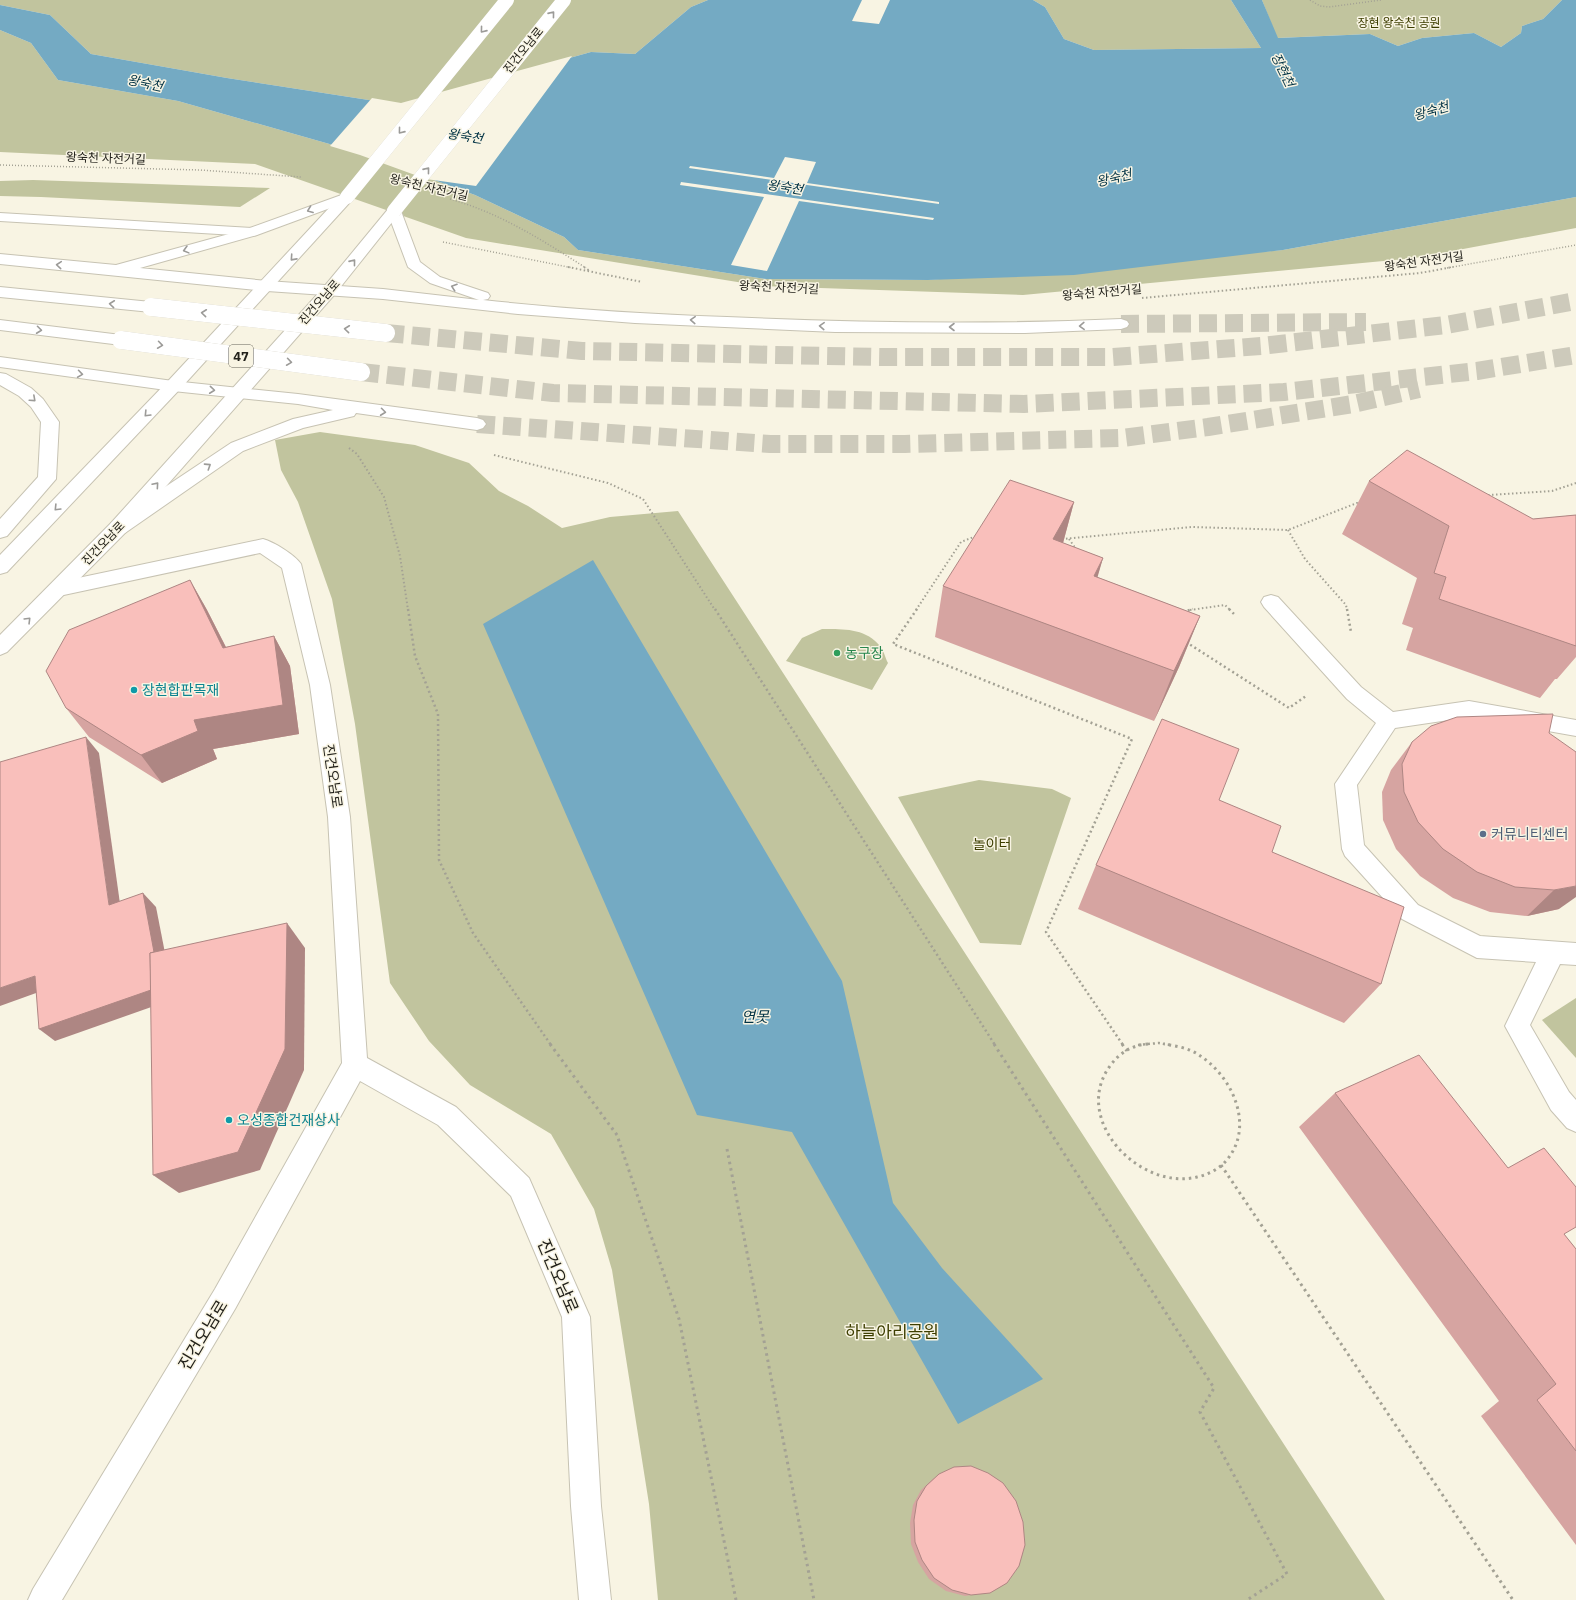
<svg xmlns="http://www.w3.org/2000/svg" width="1576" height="1600" font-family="'IBM Plex Sans','Noto Sans KR',sans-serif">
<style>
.green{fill:#c1c49e}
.water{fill:#74aac3;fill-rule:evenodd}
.pier{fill:#f8f4e3}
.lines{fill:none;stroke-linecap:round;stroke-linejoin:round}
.highway-tunnel{stroke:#cdcabb;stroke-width:18;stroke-dasharray:18 8;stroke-linecap:butt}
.lane-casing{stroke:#c7c3b3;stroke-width:2}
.secondary-casing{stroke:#c7c3b3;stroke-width:2}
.highway-casing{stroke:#c7c3b3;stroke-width:2}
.path-far3{stroke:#a3a194;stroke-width:1.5;stroke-dasharray:1 2;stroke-linecap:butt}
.path-far2{stroke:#a3a194;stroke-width:2;stroke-dasharray:1.5 2.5;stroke-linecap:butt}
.path-far1{stroke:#a3a194;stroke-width:2.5;stroke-dasharray:2 3;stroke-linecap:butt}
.path{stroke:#a3a194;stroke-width:3;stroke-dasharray:2.5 4;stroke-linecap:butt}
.lane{fill:#fff;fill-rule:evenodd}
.secondary{fill:#fff;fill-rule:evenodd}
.highway{fill:#fff;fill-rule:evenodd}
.secondary-bridge-casing{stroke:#c7c3b3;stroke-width:14;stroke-linecap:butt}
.highway-bridge-casing{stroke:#c7c3b3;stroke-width:18;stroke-linecap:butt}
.secondary-bridge{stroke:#fff;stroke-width:14}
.highway-bridge{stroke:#fff;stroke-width:18}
.wall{fill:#d6a4a1}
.shaded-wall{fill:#ae8683}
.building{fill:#f9bfbb;stroke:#ae8683}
.oneway{stroke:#9c9b98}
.leisure-dot{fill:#2e9e5b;stroke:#f8f4e3;stroke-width:1.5}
.culture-dot{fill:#0f9aa8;stroke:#f8f4e3;stroke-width:1.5}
.service-dot{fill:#5c6f8a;stroke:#f8f4e3;stroke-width:1.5}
.labels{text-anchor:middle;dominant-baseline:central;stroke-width:3;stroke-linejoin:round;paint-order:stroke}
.far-park-label{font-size:12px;fill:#3d3e00;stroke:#f8f4e3}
.far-street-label{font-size:12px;fill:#22211b;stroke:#f8f4e3}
.far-water-label{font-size:13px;font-style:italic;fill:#003244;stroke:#f8f4e3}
.shield{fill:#f8f4e3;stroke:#626057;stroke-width:1}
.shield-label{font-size:13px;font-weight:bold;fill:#22211b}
.leisure-label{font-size:14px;fill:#27864d;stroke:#f8f4e3;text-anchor:start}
.culture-label{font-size:14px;fill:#0d838f;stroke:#f8f4e3;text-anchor:start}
.street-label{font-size:14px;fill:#22211b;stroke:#f8f4e3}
.service-label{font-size:14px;fill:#4e5e75;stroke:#f8f4e3;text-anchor:start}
.park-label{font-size:14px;fill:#3d3e00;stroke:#f8f4e3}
.water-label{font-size:15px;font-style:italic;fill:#003244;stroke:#f8f4e3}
.near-street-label{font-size:17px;fill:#22211b;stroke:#f8f4e3}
.near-park-label{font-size:17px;fill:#3d3e00;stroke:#f8f4e3}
</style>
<rect width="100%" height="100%" fill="#f8f4e3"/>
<g class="green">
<path d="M0,0H708L691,7L635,54L591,52L401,105L227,78L91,54L50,15L0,5Z"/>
<path d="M1033,0H1231L1261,48L1094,50L1064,39L1045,7Z"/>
<path d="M1262,0H1562L1543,19L1522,26L1521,33L1501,47L1474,33L1422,38L1398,46L1370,34L1277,38Z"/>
<path d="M0,30L31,43L58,80L178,101L361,153L475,195L564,237L578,250L766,279L928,280L1283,250L1576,197V228L1415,258L1023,295L762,286L466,238L255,164L0,152Z"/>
<path d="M33,180L270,188L240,207L41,197L0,196V181Z"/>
<path d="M320,432L415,445L469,463L499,491L528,506L562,528L610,517L678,511L1385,1600H658L649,1504L612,1270L594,1209L551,1134L470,1085L429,1041L390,983L355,724L332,599L298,502L281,470L275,440Z"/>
<path d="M822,629C842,629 866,628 880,646C884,650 885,658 888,663L872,690L786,661L802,638Z"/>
<path d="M979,780L1052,789L1071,798L1021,945L980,943L898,797Z"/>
<path d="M1576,998V1058L1542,1020Z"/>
</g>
<g class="water">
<path d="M708,0H862L852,21L879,24L890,0H1033L1045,7L1064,39L1094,50L1261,48L1231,0H1262L1278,38L1370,34L1398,46L1422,38L1474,33L1501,47L1521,33L1522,26L1543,19L1562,0H1576V197L1283,250L1074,275L928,280L766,279L578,250L564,237L475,195L361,153L178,101L58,80L31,43L0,30V5L50,15L91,54L227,78L401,105L591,52L635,54L691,7ZM785,157L816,162L807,183L939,202V204L689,168L690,166L774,178ZM681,182L934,218L933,220L799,201L767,271L731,265L764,197L680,185Z"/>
<path d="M593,560L842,981L893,1203L942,1268L1043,1379L958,1424L792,1132L697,1115L483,624Z"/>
</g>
<path class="pier" d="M572,56L476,186L426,179L360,155L330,146L372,98L401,103Z"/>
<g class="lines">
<g class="highway-tunnel">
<path d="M1121,324L1366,322"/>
<path d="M386,333L582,351L880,357H1113L1261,346L1446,325L1576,301"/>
<path d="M361,372L553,393L1024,404L1284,392L1477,371L1576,355"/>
<path d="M477,424L770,444H905L1122,438L1208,427L1353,404L1419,389"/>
</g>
<g class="lane-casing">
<g id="lane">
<path d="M0,213L252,228L257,229L259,232L257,235L252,236L0,221Z"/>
<path d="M263,539C274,542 295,555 301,564L330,685L350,817L367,1058L456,1107L529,1178L590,1317L601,1506L611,1600H579L571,1506L562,1317L511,1196L438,1125L360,1081L235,1309L62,1600H28L33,1589L215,1289L342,1063L328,817L310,685L282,568L260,553L59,596L52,594L49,589L52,584L59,582Z"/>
<path d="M1271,595L1278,597L1361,687L1393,712L1469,701L1576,720V736L1469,717L1395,728L1357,785L1364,845L1418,905L1480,936L1576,943V965L1560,964L1530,1025L1569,1092L1576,1100V1132L1567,1128L1551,1110L1505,1026L1536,962L1477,958L1402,919L1345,856L1342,849L1335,784L1376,723L1347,699L1264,607L1261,602L1264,597Z"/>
</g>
</g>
<g class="secondary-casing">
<g id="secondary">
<path d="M347,193L352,194L354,197L352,200L181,388L7,572L0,574V555L169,380L342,194Z"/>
<path d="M394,207L399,208L401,211L335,294L125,533L7,652L0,655V635L111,523L323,288L389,208Z"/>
</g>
</g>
<g class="highway-casing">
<g id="highway">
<path d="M347,193L352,194L354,197L352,200L257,235L140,268L267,281L383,289L479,300L430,283L408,267L387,211L389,208L394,207L399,208L401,211L420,262L440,277L488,293L490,296L488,299L483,300C564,309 645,314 727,317C858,323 989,325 1121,319L1127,321L1129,324L1127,327L1121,329L1025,333L835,332L635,323L518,314L383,299L267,291L0,264V254L116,265L247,229Z"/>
<path d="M0,287L151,302L157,304L159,307L157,310L151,312L0,297Z"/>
<path d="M0,320L121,335L127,336L129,340L127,344L121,345L0,330Z"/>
<path d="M0,357L173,381L298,394L477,418L483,420L486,424L483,428L477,430L356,413L354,416L303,428L243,451L125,533L118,535L111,533L109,528L111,523L231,443L293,419L333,410L298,404L173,391L0,367Z"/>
<path d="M0,373L6,374L31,388L43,399L59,422L56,479L7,536L0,538V519L38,477L41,422L31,407L19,396L0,385Z"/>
</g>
</g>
<g class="path-far3">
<path d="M1310,0L1320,6L1329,7L1381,0"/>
<path d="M0,165L200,170L301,177"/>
<path d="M450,199C500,213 542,240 586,268"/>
<path d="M443,242L573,268"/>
<path d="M1447,268L1576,245"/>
</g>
<g class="path-far2">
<path d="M568,267L642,282"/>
<path d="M584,267L590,271"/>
<path d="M1142,298L1420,273L1453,267"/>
<path d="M349,448L357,454L384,497L400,556L408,610"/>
<path d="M494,455L608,483L643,499L715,610"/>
<path d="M1488,495L1552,491L1576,483"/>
<path d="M1288,530L1305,559L1346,605L1347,610"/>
<path d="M1062,539L1192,527L1288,530L1357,503H1361"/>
<path d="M1069,539L1076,549"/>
<path d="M916,610L961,542L976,536"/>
<path d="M1190,610L1225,605L1230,610"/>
</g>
<g class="path-far1">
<path d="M408,609L415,656L438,714L439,860L473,933L551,1045"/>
<path d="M715,609L995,1045"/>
<path d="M917,609L893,644L1132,739L1046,932L1123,1045"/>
<path d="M1229,609L1235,615"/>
<path d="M1347,609L1351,632"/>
<path d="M1183,612L1193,609"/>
<path d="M1186,642L1289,708L1306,696"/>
<path d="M1138,1045L1159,1043L1170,1045"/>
</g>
<g class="path">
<path d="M550,1044L617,1135L679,1319L736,1600"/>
<path d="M994,1044L1214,1388L1200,1412L1287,1574L1247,1600"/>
<path d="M1122,1044L1127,1051"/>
<path d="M1148,1044C1132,1045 1119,1053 1110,1066C1071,1119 1139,1191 1197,1177C1206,1175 1215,1171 1222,1165C1257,1132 1235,1078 1199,1055C1189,1048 1176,1046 1164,1044"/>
<path d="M727,1149L814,1600"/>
<path d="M1221,1165L1513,1600"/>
</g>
<use href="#lane" class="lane"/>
<use href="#secondary" class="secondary"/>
<use href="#highway" class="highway"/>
<g class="secondary-bridge-casing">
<g id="secondary-bridge">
<path d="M347,197L507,0"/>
<path d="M394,211L564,0"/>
</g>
</g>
<g class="highway-bridge-casing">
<g id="highway-bridge">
<path d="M151,307L386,333"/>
<path d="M121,340L361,372"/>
</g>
</g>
<use href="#secondary-bridge" class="secondary-bridge"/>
<use href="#highway-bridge" class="highway-bridge"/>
</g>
<g class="wall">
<path d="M1369,481L1533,519L1576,515V657L1557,679H1555L1540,698L1406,650L1413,628L1402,624L1417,578L1342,534Z"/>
<path d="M1074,502L1063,543L1103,558L1097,577L1200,616L1179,667L1154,721L935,637L943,586Z"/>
<path d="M190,580L207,610L226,647L274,636L290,666L299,734L213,749L217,759L162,783L89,737L66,708Z"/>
<path d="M1549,733L1559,909L1527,916L1490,912L1453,898L1420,876L1396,849L1383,820L1382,792L1391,770L1412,742Z"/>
<path d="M1219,800L1272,852L1381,984L1344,1023L1078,909L1096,865Z"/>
<path d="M1335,1093L1508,1168L1564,1234L1576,1249V1545L1481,1416L1499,1401L1299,1127Z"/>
<path d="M934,1478L971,1595L965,1596L946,1591L929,1579L918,1562L911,1544L910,1523L913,1505L921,1490Z"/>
</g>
<g class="shaded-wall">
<path d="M1074,502L1060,554L1053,539Z"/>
<path d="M1103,558L1088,610L1094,576Z"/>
<path d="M190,580L207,610L241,677L223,648Z"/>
<path d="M1200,616L1179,667L1154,721L1174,671Z"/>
<path d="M274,636L290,666L299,734L213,749L217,759L162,783L141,755L194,720Z"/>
<path d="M86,737L99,753L122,918L109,905Z"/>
<path d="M1576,886V897L1559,909L1527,916L1554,890Z"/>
<path d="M143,893L156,907L174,999L55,1041L39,1029Z"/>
<path d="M287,923L305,948L304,1070L260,1170L179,1193L153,1175Z"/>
<path d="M35,976L50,988L0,1006V988Z"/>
</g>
<g class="building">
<path d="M1407,450L1533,519L1576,515V646L1439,599L1446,577L1434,573L1449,526L1369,481Z"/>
<path d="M1010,480L1074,502L1053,539L1103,558L1094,576L1200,616L1174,671L943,586Z"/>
<path d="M190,580L223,648L274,636L283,705L194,720L198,731L141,755L66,708L46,671L69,630Z"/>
<path d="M1553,714L1549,733L1576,752V886L1554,890L1515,887L1477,872L1443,849L1418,822L1404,792L1402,764L1412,742L1431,726L1457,717Z"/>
<path d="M1162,719L1239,749L1219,800L1281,826L1272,852L1404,907L1381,984L1096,865Z"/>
<path d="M86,737L109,905L143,893L154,952L150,953L151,990L39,1029L35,976L0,988V762Z"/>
<path d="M287,923L285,1049L238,1152L153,1175L150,953Z"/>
<path d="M1419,1055L1508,1168L1544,1148L1576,1187V1227L1564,1234L1576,1249V1451L1537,1400L1556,1384L1335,1093Z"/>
<path d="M971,1466L988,1473L1003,1483L1016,1501L1023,1522L1025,1545L1019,1566L1007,1583L990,1593L971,1595L952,1590L934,1578L922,1560L915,1542L914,1520L917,1501L926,1486L939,1474L954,1467Z"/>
</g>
<defs><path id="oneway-chevron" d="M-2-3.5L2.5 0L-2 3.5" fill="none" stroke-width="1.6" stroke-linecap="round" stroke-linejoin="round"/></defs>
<g class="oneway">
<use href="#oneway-chevron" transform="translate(552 14) rotate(-51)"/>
<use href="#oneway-chevron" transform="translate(483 30) rotate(129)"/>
<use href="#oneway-chevron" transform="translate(401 131) rotate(129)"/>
<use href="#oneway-chevron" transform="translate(427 170) rotate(-51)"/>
<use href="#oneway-chevron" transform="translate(310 210) rotate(159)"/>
<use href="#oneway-chevron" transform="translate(186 250) rotate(165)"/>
<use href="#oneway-chevron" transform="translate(293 258) rotate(132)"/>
<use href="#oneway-chevron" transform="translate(353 262) rotate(-51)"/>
<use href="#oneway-chevron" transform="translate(59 265) rotate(-175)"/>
<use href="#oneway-chevron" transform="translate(454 287) rotate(-161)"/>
<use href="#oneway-chevron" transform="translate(112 304) rotate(-174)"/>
<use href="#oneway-chevron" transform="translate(204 313) rotate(-174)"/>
<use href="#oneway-chevron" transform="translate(693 320) rotate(-177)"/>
<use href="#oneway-chevron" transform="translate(822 326) rotate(-177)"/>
<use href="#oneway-chevron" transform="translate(1082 326) rotate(178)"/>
<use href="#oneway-chevron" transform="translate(952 327) rotate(-180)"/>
<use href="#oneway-chevron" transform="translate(347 329) rotate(-174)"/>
<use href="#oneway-chevron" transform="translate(39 330) rotate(7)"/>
<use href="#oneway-chevron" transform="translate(160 345) rotate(8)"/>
<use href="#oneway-chevron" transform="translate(289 362) rotate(8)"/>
<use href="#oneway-chevron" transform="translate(80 374) rotate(8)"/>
<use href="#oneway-chevron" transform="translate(212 390) rotate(6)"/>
<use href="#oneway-chevron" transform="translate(33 399) rotate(42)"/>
<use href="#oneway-chevron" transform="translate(383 412) rotate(7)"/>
<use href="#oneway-chevron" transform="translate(147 414) rotate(134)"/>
<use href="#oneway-chevron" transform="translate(208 466) rotate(-33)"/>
<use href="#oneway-chevron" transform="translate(156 485) rotate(-49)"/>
<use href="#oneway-chevron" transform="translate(57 508) rotate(134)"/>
<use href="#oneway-chevron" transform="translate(28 620) rotate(-45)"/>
</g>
<circle class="leisure-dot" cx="837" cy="653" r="4"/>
<g class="culture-dot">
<circle cx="134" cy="690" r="4"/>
<circle cx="229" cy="1120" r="4"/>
</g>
<circle class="service-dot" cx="1483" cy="834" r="4"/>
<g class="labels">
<g class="far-park-label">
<text x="1399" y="22">장현 왕숙천 공원</text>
</g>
<g class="far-street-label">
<text transform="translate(523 50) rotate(-51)">진건오남로</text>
<text transform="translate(106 158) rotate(2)">왕숙천 자전거길</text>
<text transform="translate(429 187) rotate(13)">왕숙천 자전거길</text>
<text transform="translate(1424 261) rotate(-8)">왕숙천 자전거길</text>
<text transform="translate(779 287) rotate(3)">왕숙천 자전거길</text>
<text transform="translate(1102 292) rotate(-5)">왕숙천 자전거길</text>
<text transform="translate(319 302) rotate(-49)">진건오남로</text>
<text transform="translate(103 543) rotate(-46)">진건오남로</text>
</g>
<g class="far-water-label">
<text transform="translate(1283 70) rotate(64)">장현천</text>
<text transform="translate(145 83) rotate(12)">왕숙천</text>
<text transform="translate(1431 111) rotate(-16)">왕숙천</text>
<text transform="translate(465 136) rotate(9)">왕숙천</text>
<text transform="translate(1114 178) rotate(-13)">왕숙천</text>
<text transform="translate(785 187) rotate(9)">왕숙천</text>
</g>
<rect class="shield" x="229" y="345" width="24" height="22" rx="3"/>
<g class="shield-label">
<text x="241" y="356">47</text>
</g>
<g class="leisure-label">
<text x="845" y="653">농구장</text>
</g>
<g class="culture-label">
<text x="142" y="690">장현합판목재</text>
<text x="237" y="1120">오성종합건재상사</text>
</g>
<g class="street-label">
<text transform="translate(333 776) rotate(82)">진건오남로</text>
</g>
<g class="service-label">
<text x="1491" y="834">커뮤니티센터</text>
</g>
<g class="park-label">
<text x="992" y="844">놀이터</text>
</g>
<g class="water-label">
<text x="755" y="1016">연못</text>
</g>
<g class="near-street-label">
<text transform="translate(558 1276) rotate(67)">진건오남로</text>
<text transform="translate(203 1335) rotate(-59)">진건오남로</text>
</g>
<g class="near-park-label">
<text x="892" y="1332">하늘아리공원</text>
</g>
</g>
</svg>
